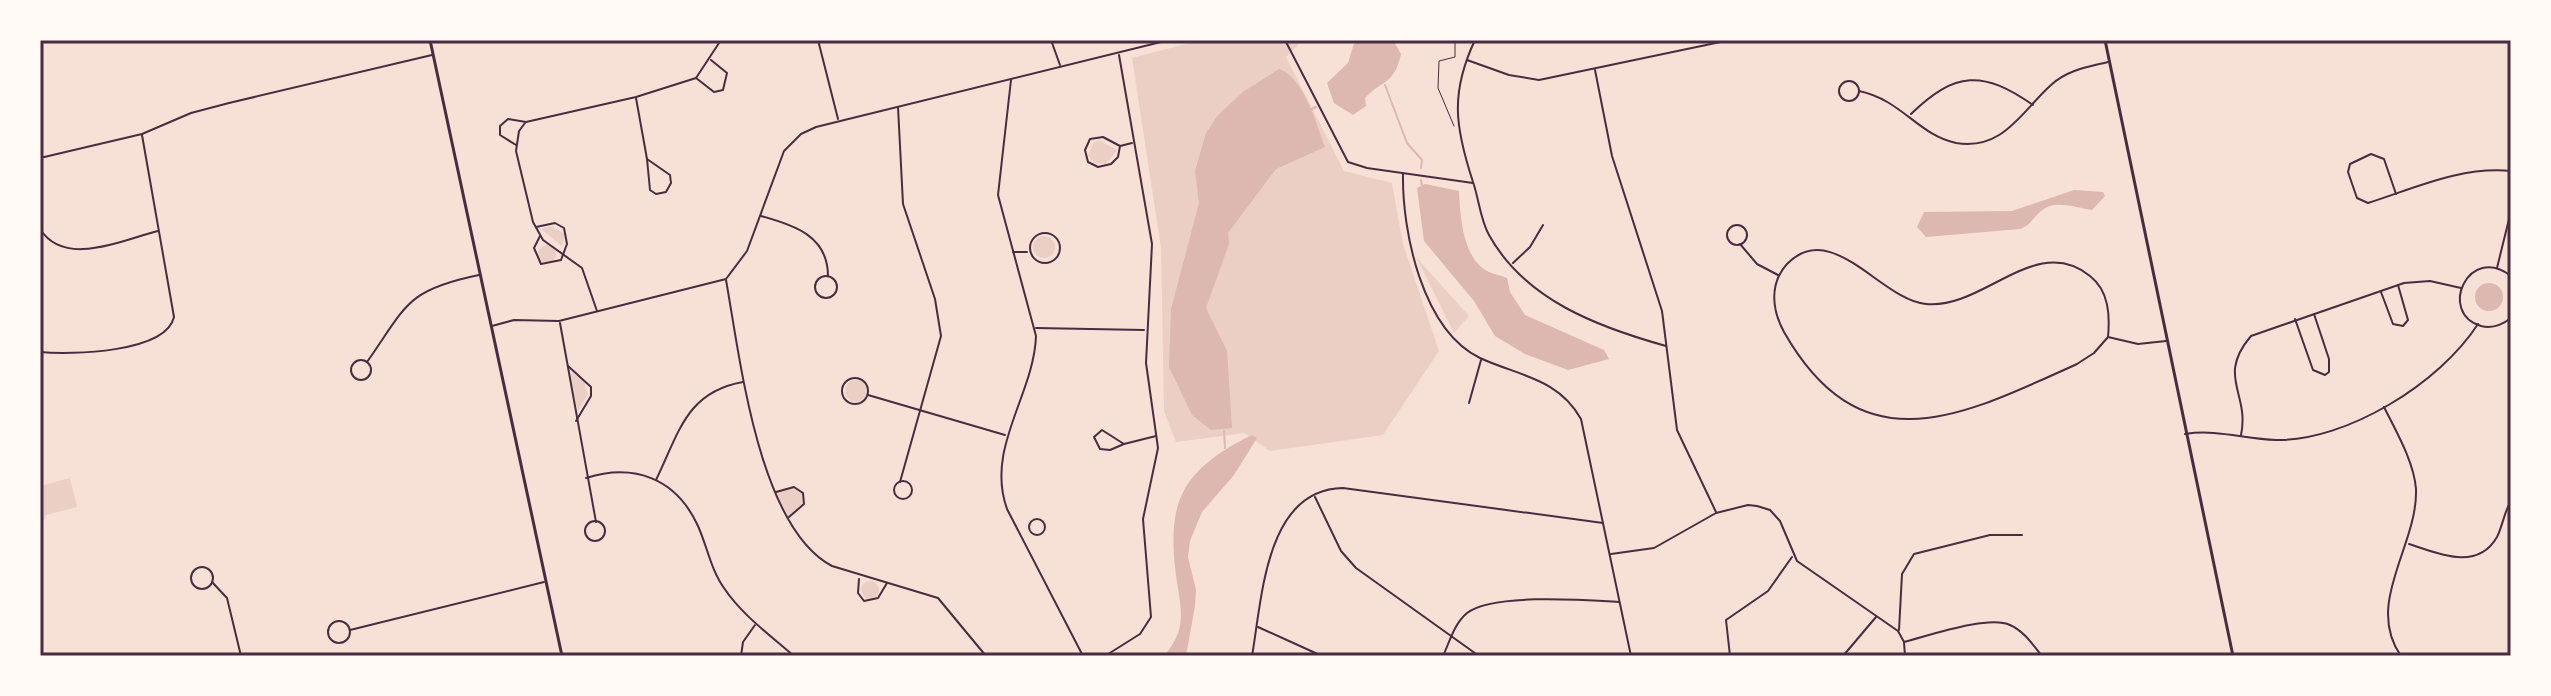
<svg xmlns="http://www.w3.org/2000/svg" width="2551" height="696" font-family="'Roboto Serif',serif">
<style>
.green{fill:#ebcfc5}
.water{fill:#dcb8b0}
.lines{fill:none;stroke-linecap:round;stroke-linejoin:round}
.stream{stroke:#dcb8b0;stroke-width:2}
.path{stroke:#4a2c40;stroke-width:1}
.minor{stroke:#4a2c40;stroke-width:2}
.tertiary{stroke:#4a2c40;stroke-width:3}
.neatline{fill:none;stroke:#4a2c40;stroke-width:3}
</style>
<rect width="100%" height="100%" fill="#f7e1d7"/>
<g class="green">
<path d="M1201,40H1303L1286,57L1344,171L1392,183L1403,244L1439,351L1383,435L1270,451L1244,433L1176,442L1164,411L1161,248L1132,58Z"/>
<path d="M1099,140L1117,150L1106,164L1094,163L1088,155L1094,142Z"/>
<path d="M551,226L565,234L562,246L541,229Z"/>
<circle cx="1044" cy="247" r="11"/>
<circle cx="547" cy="254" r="9"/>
<path d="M1416,257L1469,316L1454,333Z"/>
<path d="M573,373L584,382L588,394L578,411L570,375Z"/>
<circle cx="856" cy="391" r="11"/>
<path d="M70,478L77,507L46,515L40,530V486Z"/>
<path d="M794,487L803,493L804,504L789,518L776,492Z"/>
<circle cx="870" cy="590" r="9"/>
</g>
<g class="water">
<path d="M1355,40H1393L1401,54C1394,85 1383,79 1365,98L1366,106L1353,115L1334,103L1327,83L1348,63Z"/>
<path d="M1279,69C1304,77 1316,124 1325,147L1276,169L1228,233L1229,244L1206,308L1227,351L1232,428L1211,430L1192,415L1169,367L1171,309L1199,203L1195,171L1206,133L1218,115L1243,92Z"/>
<path d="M1425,184L1459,191C1460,216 1463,260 1489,272C1495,275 1501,275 1507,278L1510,292L1525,315L1604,350L1609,359L1568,370L1525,354L1495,336L1474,301L1424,241L1417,188Z"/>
<path d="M2074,190L2103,192L2105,196L2092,210C2077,208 2054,198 2040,212C2032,219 2031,225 2020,229L1926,237L1917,227L1924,212L2012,211Z"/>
<circle cx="2489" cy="297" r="14"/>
<path d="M1252,435L1257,438L1234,475L1202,512L1190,541L1188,557L1196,590L1195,606L1186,656H1164C1186,630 1182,614 1177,582C1165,502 1181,470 1252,435Z"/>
</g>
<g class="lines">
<g class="stream">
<path d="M1385,85L1407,143L1422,160L1421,168"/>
<path d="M1309,110L1316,107"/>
<path d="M1421,180L1422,186"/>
<path d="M1224,431L1225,448"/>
</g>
<path class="path" d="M1454,126L1438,88L1439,61L1455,57V40"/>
<g class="minor">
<path d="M818,40L838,119"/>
<path d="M1051,40L1060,65"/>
<path d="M1285,40L1348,162L1367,168L1473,183"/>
<path d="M1475,40C1450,93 1455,127 1473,182C1479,199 1480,219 1489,235C1525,300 1598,327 1666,346"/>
<path d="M1467,60L1509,75L1539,80L1730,40"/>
<path d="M1595,70L1612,156L1662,311L1677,430L1716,512"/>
<path d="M696,78L721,40"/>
<path d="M1011,80L998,195L1036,336C1034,395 985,448 1007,509L1083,656"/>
<circle cx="1849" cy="91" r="10"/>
<path d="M1859,91C1902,100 1918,135 1956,143C2003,151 2022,111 2051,85C2067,70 2088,67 2108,62"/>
<path d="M636,98L647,159"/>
<path d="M898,107L903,204L935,299L941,336L900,482"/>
<path d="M1911,114C1955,71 1983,70 2033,105"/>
<path d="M525,123L519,131L516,151L533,222L543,240L582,268L597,311"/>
<path d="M1103,137L1120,146L1118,157L1111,164L1098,167L1088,162L1085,150L1090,139Z"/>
<path d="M516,145L500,135V126L508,119L526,122L636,97L696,78L714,92L723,90L727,73L711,60"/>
<path d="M1120,146L1132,143"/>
<path d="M40,158L142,134L191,113L229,103L432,55"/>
<path d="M647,159L670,175L671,183L666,192L656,194L650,190Z"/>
<path d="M1403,174C1402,231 1422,330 1480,358C1519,376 1558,378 1581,419L1631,656"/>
<path d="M2396,194L2384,159L2371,154L2350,164L2348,172L2357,198L2368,203C2415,188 2462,166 2511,171"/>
<path d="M761,216C794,225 828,236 828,276"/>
<circle cx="1737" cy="235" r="10"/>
<path d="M536,227L555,223L564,228L567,244L561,260L541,264L534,248L540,236"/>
<path d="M40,229C65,268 121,240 158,231"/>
<circle cx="1045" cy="248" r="15"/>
<path d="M1740,244L1757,264L1778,275"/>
<path d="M1013,252H1027"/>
<path d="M1513,263L1530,247L1543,225"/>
<path d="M2497,268L2511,211"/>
<path d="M2511,276C2469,243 2437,313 2481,326C2493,329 2502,325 2511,318"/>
<circle cx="826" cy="287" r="11"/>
<path d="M726,280C740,357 758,527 832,566L938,598L986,656"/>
<path d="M2381,292L2393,324L2403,326L2408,320L2398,285"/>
<path d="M2295,319L2313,370L2325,375L2329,372V359L2314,314"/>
<path d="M560,323L596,522"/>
<path d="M492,326L514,320L559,321L726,279L747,251L784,151L801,134L816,127L1169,40"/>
<path d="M1036,328L1144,330"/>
<path d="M2108,337C2110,315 2109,291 2090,276C2036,232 1983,310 1926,304C1881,300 1832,218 1787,264C1769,284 1772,310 1784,332C1862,469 1962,416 2077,364L2094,353L2108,337L2138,344L2166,341"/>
<path d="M40,352C70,355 166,353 174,317L142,135"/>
<circle cx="361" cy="370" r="10"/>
<path d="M367,362C407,305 406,290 479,275"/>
<path d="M568,366L591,387V396L576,421"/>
<circle cx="855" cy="391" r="13"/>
<path d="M868,395L1005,435"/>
<path d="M1469,403L1481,360"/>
<path d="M2384,407C2396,431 2414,462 2416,489C2418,546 2364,603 2401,656"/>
<path d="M1102,430L1124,444L1110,450L1100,449L1094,437Z"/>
<path d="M2185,434C2217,429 2244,439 2276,440C2347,441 2440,383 2478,324"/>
<path d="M2241,435C2250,393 2216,377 2251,336L2404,283L2430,281L2461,288"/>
<path d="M1124,444L1156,436"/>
<path d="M586,478C634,463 676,478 698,526C707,546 711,570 724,588C742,615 770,635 794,656"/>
<path d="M656,480C679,433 686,392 743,382"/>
<circle cx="903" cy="490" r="9"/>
<path d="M776,492L794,487L803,493L804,504L789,517"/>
<path d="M1315,497L1341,551L1356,568L1479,656"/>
<circle cx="1037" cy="527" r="8"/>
<circle cx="595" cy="531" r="10"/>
<path d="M2409,544C2437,553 2477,572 2497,537C2503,525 2504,512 2511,501"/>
<path d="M1611,554L1654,548L1716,513L1748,505L1757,506L1770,510L1780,521L1797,561L1898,631L1904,642C1928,636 1988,615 2010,625C2024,631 2033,645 2042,656"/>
<circle cx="202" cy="578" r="11"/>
<path d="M859,579L858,593L864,601L878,598L887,583"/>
<path d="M212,582L227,598L241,656"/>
<circle cx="339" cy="632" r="11"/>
<path d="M1258,627L1322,656"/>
<path d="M350,630L544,582"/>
<path d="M1899,630L1902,574L1914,554L1990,535H2022"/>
<path d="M1904,642L1905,656"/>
<path d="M741,656L743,642L755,625"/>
<path d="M1105,656L1140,634L1151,617L1143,519L1158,448L1146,363L1152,244L1119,55"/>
<path d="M1252,656C1262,600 1265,489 1343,488L1603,523"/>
<path d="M1443,656C1450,641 1454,624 1467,613C1493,593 1585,600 1619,602"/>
<path d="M1730,656L1726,620L1768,591L1792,557"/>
<path d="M1843,656L1876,617"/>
</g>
<g class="tertiary">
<path d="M430,40L562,656"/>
<path d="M2105,40L2233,656"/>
</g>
</g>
<rect width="2551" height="696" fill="none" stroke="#fffaf5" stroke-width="84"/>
<rect x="42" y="42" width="2467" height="612" class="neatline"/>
</svg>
